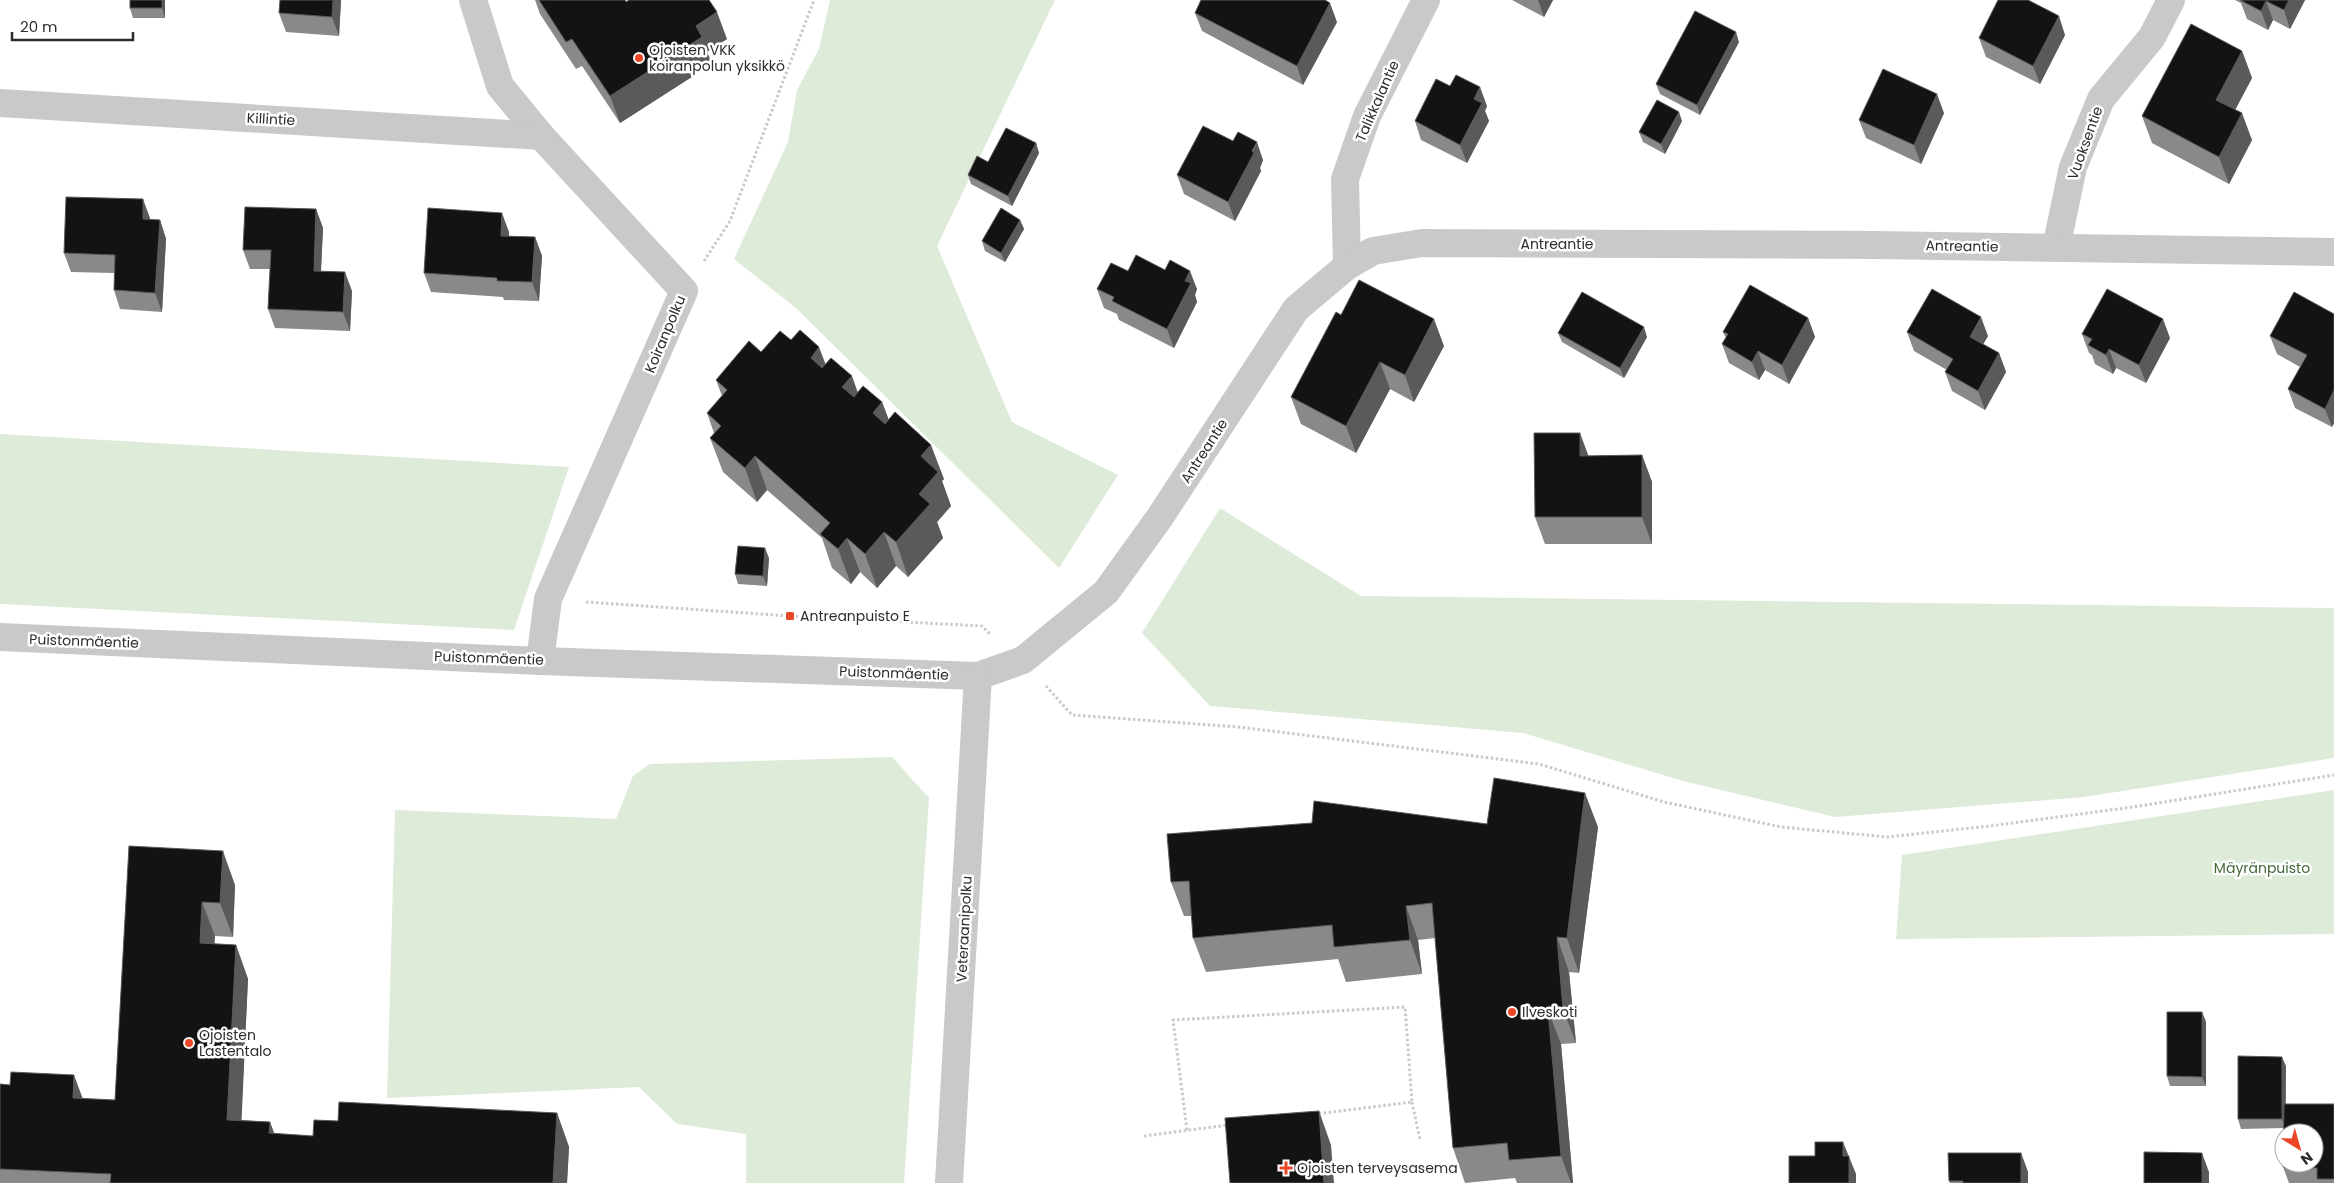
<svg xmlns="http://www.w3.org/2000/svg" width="2334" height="1183" font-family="Poppins,sans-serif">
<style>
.green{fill:#deebd9}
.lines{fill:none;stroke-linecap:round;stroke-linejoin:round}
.path{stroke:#c9c9c9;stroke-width:3;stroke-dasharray:2.5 2.5;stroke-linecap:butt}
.minor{stroke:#c9c9c9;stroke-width:28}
.wall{fill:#898989}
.shaded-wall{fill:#5a5a5a}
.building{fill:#131313;stroke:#5a5a5a;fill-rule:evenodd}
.poi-dot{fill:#eb4726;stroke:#fff;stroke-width:2}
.labels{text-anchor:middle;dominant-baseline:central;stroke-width:5;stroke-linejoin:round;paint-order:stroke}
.poi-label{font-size:14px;fill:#2c2c2c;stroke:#fff;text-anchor:start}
.street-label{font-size:14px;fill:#2c2c2c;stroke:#fff}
.park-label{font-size:14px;fill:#446939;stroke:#fff}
</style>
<rect width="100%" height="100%" fill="#fff"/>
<g class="green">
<path d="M830,0H1055L937,246L1012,422L1118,475L1059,568L796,308L734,259L788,142L797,90L819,49Z"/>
<path d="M0,434L569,467L514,630L0,604Z"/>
<path d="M1220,508L1361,596L2334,608V758L2084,797L1835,817L1683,781L1523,733L1210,706L1142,633Z"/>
<path d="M892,757L929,798L904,1183H746V1134L677,1124L639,1087L387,1098L395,810L616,819L633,776L650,764Z"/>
<path d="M2334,790V934L1896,939L1902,855Z"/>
</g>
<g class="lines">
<g class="path">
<path d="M704,261L730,221L814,0"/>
<path d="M586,602L790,616L982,626L990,634"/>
<path d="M1046,686L1072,715L1239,727L1539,764L1664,802L1781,827L1887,837L1990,826L2133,807L2334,775"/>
<path d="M1412,1102L1420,1140"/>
<path d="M1187,1130L1173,1020L1405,1007L1412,1102L1316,1114"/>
<path d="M1144,1136L1228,1125"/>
</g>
<g class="minor">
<path d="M473,0L500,86L541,136L684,291L548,599L540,661"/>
<path d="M0,103L541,136"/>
<path d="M2056,248L2073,167L2101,99L2152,37L2171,0"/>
<path d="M1347,266L1345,179L1367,116L1426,0"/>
<path d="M0,637L540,661L978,676L1023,660L1106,592L1160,517L1296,309L1347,266L1373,251L1422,243L1875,245L2334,252"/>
<path d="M949,1183L978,676"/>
</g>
</g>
<g class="wall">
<path d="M130,0H165V18H133L130,8Z"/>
<path d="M280,0H341L339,36L286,32L279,13Z"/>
<path d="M535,0H625L626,2L727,39L707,52L712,64L620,123L582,66L576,69L540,14Z"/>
<path d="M1512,0H1553L1544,17Z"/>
<path d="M2235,0H2305L2290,29L2273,20L2268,30L2247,19L2241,3Z"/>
<path d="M1195,13L1337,22L1303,85L1202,31Z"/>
<path d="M2065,35L2040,84L1986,57L1979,38Z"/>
<path d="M1739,42L1700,115L1660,94L1656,84Z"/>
<path d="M2242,51L2252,78L2235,110L2252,140L2229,184L2152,143L2142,116Z"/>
<path d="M1487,106L1485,111L1489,121L1467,163L1421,140L1415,121Z"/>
<path d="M1944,113L1921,164L1866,138L1859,120Z"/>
<path d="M1682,121L1665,154L1643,142L1639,132Z"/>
<path d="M1036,143L1039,153L1012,206L971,184L968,175L988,162Z"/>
<path d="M1263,160L1260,168L1261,171L1235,221L1184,194L1177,175Z"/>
<path d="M316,209L323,228L321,272L352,291L350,331L275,328L268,309L270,269H250L243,250Z"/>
<path d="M150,218V220H160L166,239L162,312L120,309L114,290V273L71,272L64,253Z"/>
<path d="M1020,220L1024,229L1005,262L985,251L982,241Z"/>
<path d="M509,232V236L535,237L542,256L539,301L504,300L503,297L431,292L424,273Z"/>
<path d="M1128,271L1197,289L1195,295L1197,302L1174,348L1119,320L1117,314L1104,308L1097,289Z"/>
<path d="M2334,314V423L2332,427L2295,408L2288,389L2300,367L2277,354L2270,336Z"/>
<path d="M1341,315L1444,346L1414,402L1390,389L1356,453L1301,424L1291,397Z"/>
<path d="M1808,318L1815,337L1789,384L1765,370L1759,380L1729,363L1722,344L1726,338L1723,332Z"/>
<path d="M1907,332L1988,336L1983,344L1999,353L2006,372L1985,410L1952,391L1945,372L1947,370L1914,351Z"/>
<path d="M1558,333L1647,337L1624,378L1562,342Z"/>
<path d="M2082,334L2170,338L2146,383L2116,368L2113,374L2095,364L2092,355L2089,353Z"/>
<path d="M791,340L825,364L858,392L882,402L889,420L944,479L942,481L951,506L937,522L943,538L908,577L896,566L877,588L860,572L851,584L832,568L822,538L767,490L757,502L723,472L710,438L714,433L707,413L722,396L716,380L761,352Z"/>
<path d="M1642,455L1652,482V544H1545L1535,517Z"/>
<path d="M769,558L767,586L738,584L735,574Z"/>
<path d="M1487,824L1598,827L1579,973L1569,972L1576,1043L1561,1044L1573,1183H1517L1515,1178L1465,1183L1453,1148L1435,938L1418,940L1422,974L1346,982L1338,959L1206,972L1193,938L1192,916H1184L1171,882Z"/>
<path d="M129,846L235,885L233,937L215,936L214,944L236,945L248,979L241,1120L270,1122L274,1134L313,1136L338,1121L557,1113L569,1147L567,1183H0V1084L83,1099L115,1100Z"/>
<path d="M2202,1012L2206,1022V1086H2170L2167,1076Z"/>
<path d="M2286,1066V1104H2334V1183H2289L2283,1167L2284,1128L2241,1129L2238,1119Z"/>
<path d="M2021,1153L2028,1172V1183H1950L1949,1181Z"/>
</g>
<g class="shaded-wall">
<path d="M162,0H165V18L162,8Z"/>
<path d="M333,0H341L339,36L332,17Z"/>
<path d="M1538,0H1553L1544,17Z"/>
<path d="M2289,0H2305L2290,29L2284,10Z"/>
<path d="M2266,1L2273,20L2268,30L2261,11Z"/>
<path d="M1330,3L1337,22L1303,85L1297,66Z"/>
<path d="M717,12L727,39L707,52L712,64L620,123L610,96L696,26Z"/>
<path d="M2059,16L2065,35L2040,84L2033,66Z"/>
<path d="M1736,32L1739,42L1700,115L1697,105Z"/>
<path d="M2242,51L2252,78L2226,127L2216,100Z"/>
<path d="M1480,87L1487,106L1485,111L1489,121L1467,163L1460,145L1474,99Z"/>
<path d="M1937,94L1944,113L1921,164L1914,145Z"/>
<path d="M1679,112L1682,121L1665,154L1661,144Z"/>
<path d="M2242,113L2252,140L2229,184L2219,157Z"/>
<path d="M1257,142L1263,160L1260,168L1261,171L1235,221L1228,202Z"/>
<path d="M1036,143L1039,153L1012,206L1008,196Z"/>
<path d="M143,199L150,218L149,238L143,219Z"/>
<path d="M316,209L323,228L320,290L314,271Z"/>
<path d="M502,213L509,232L508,254L501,236Z"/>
<path d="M160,220L166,239L162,312L155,293Z"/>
<path d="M1020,220L1024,229L1005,262L1001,253Z"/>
<path d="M535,237L542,256L539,301L532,282Z"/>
<path d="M1190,271L1197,289L1195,295L1197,302L1174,348L1167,329L1185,281Z"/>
<path d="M345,272L352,291L350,331L343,312Z"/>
<path d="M1981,317L1988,336L1977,355L1970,337Z"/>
<path d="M1808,318L1815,337L1789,384L1782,365Z"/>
<path d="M1434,319L1444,346L1414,402L1405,375Z"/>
<path d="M2163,319L2170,338L2146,383L2139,365Z"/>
<path d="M1644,327L1647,337L1624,378L1620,368Z"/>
<path d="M819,347L832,381L811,358Z"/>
<path d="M2109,349L2116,368L2113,374L2106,355Z"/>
<path d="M1758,351L1765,370L1759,380L1752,362Z"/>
<path d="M1999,353L2006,372L1985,410L1978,391Z"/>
<path d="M1380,362L1390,389L1356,453L1346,426Z"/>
<path d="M852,376L864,410L842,387Z"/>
<path d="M2334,390V423L2332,427L2325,409Z"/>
<path d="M882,402L895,437L873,413Z"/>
<path d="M1580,433L1590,460L1580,456Z"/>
<path d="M931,445L944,479L942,481L951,506L937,522L943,538L908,577L896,542L921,456Z"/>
<path d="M1642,455L1652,482V544L1642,517Z"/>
<path d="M755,456L767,490L757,502L745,468Z"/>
<path d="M884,532L896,566L877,588L865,554Z"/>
<path d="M847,538L860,572L851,584L838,549Z"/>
<path d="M765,548L769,558L767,586L763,576Z"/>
<path d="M1585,793L1598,827L1579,973L1567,938Z"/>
<path d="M223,851L235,885L233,937L220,903Z"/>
<path d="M202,902L215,936L212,978L200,943Z"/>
<path d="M1406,906L1418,940L1422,974L1410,940Z"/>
<path d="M1557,937L1569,972L1576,1043L1563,1009Z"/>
<path d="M236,945L248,979L240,1154L227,1120Z"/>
<path d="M1548,1010L1561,1044L1573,1183H1571L1561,1156Z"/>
<path d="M2202,1012L2206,1022V1086L2202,1077Z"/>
<path d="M2282,1057L2286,1066L2285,1128L2282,1119Z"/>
<path d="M74,1075L87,1110L73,1098Z"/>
<path d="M1319,1111L1331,1145L1334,1183H1324Z"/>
<path d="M557,1113L569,1147L567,1183H553Z"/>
<path d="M270,1122L283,1156L269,1133Z"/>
<path d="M1843,1142L1856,1174V1183H1849L1843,1156Z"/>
<path d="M2021,1153L2028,1172V1183H2021Z"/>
<path d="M2202,1153L2209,1172V1183H2202Z"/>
</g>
<g class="building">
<rect x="130" y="0" width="32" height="8"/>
<path d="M280,0H333L332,17L279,13Z"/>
<path d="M539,0H625L626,2L629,0H709L717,12L696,26L702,37L610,96L572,39L566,42Z"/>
<path d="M1201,0H1325L1330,3L1297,66L1195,13Z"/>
<path d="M1998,0H2028L2059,16L2033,66L1979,38Z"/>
<path d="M2240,0H2289L2284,10L2266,1L2261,11Z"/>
<path d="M1695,11L1736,32L1697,105L1656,84Z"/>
<path d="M2191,24L2242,51L2216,100L2242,113L2219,157L2142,116Z"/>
<path d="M1883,69L1937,94L1914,145L1859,120Z"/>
<path d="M1456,75L1480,87L1474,99L1482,103L1460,145L1415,121L1436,79L1450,86Z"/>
<path d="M1657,100L1679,112L1661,144L1639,132Z"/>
<path d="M1203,126L1233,141L1238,132L1257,142L1252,151L1254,153L1228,202L1177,175Z"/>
<path d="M1006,128L1036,143L1008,196L968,175L977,156L988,162Z"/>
<path d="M66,197L143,199V219L160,220L155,293L114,290L115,255L64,253Z"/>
<path d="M245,207L316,209L314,271L345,272L343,312L268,309L271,250H243Z"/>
<path d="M428,208L502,213L501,236L535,237L532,282L497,281V278L424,273Z"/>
<path d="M1001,208L1020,220L1001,253L982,241Z"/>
<path d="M1136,255L1165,270L1170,260L1190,271L1185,281L1191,283L1167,329L1112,301L1114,297L1097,289L1111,263L1128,271Z"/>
<path d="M1359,280L1434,319L1405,375L1380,362L1346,426L1291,397L1336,312L1341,315Z"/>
<path d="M1750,285L1808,318L1782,365L1758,351L1752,362L1722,344L1728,334L1723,332Z"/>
<path d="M1932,289L1981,317L1970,337L1999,353L1978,391L1945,372L1953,359L1907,332Z"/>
<path d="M2107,289L2163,319L2139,365L2109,349L2106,355L2088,345L2092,339L2082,334Z"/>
<path d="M1582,292L1644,327L1620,368L1558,333Z"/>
<path d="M2294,292L2334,314V390L2325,409L2288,389L2307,355L2270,336Z"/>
<path d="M800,330L819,347L811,358L822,368L831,358L852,376L842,387L854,397L863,386L882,402L873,413L885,424L895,412L931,445L921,456L938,472L919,494L930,504L896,542L884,532L865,554L847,538L838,549L820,534L830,523L755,456L745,468L710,438L721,426L707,413L727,390L716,380L749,341L761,352L780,331L791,340Z"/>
<path d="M1534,433H1580V456L1642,455V517H1535Z"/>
<path d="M738,546L765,548L763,576L735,574Z"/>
<path d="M1494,778L1585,793L1567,938L1557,937L1563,1009L1548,1010L1561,1156L1509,1160L1507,1143L1453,1148L1432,903L1406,906L1410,940L1334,947L1332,925L1193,938L1189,881L1171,882L1167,834L1312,823L1314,801L1487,824Z"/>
<path d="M129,846L223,851L220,903L202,902L200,943L236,945L227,1120L270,1122L269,1133L313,1136L314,1120L338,1121L339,1102L557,1113L553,1183H110L111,1174L0,1169V1084L10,1085L11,1072L74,1075L73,1098L115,1100Z"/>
<path d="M2167,1012H2202V1077L2167,1076Z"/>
<path d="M2238,1056L2282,1057V1119H2238Z"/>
<path d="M2284,1104H2334V1179H2317V1168L2283,1167ZM2284,1133H2314V1163H2284Z"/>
<path d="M1319,1111L1324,1183H1230L1225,1118Z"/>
<path d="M1815,1142H1843V1156H1849V1183H1789V1156H1815Z"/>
<path d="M2144,1152L2202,1153V1183H2144Z"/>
<path d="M1948,1153H2021V1183H1963V1181H1949Z"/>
</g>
<g class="poi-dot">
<circle cx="639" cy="58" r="5"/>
<rect x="785" y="611" width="10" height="10" rx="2.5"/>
<circle cx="1512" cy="1012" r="5"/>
<circle cx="189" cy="1043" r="5"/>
<path d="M1283.5 1160.5h5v5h5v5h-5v5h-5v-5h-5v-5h5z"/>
</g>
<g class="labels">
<g class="poi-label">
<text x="649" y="50">Ojoisten VKK<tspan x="649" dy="16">koiranpolun yksikkö</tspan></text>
<text x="800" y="616">Antreanpuisto E</text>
<text x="1522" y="1012">Ilveskoti</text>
<text x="199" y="1035">Ojoisten<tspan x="199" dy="16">Lastentalo</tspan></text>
<text x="1297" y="1168">Ojoisten terveysasema</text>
</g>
<g class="street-label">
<text transform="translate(1377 101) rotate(-66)">Talikkalantie</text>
<text transform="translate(271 119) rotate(3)">Killintie</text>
<text transform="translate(2085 143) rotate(-70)">Vuoksentie</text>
<text x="1557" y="244">Antreantie</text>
<text transform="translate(1962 246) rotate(1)">Antreantie</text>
<text transform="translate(665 334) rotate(-67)">Koiranpolku</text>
<text transform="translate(1204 451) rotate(-57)">Antreantie</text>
<text transform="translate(84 641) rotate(2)">Puistonmäentie</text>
<text transform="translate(489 658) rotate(2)">Puistonmäentie</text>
<text transform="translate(894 673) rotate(2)">Puistonmäentie</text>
<text transform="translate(964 929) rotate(-87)">Veteraanipolku</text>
</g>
<g class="park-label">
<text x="2262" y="868">Mäyränpuisto</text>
</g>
</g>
<g transform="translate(2299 1148) rotate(143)"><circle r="24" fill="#ffffff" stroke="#ababab"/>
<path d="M0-4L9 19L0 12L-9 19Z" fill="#eb4726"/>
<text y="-8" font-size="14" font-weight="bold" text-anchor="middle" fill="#2c2c2c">N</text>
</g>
<path d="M12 32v8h121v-8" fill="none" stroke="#2c2c2c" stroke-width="2.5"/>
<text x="20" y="32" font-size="15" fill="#2c2c2c" stroke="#ffffff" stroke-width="4" paint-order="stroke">20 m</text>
</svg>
